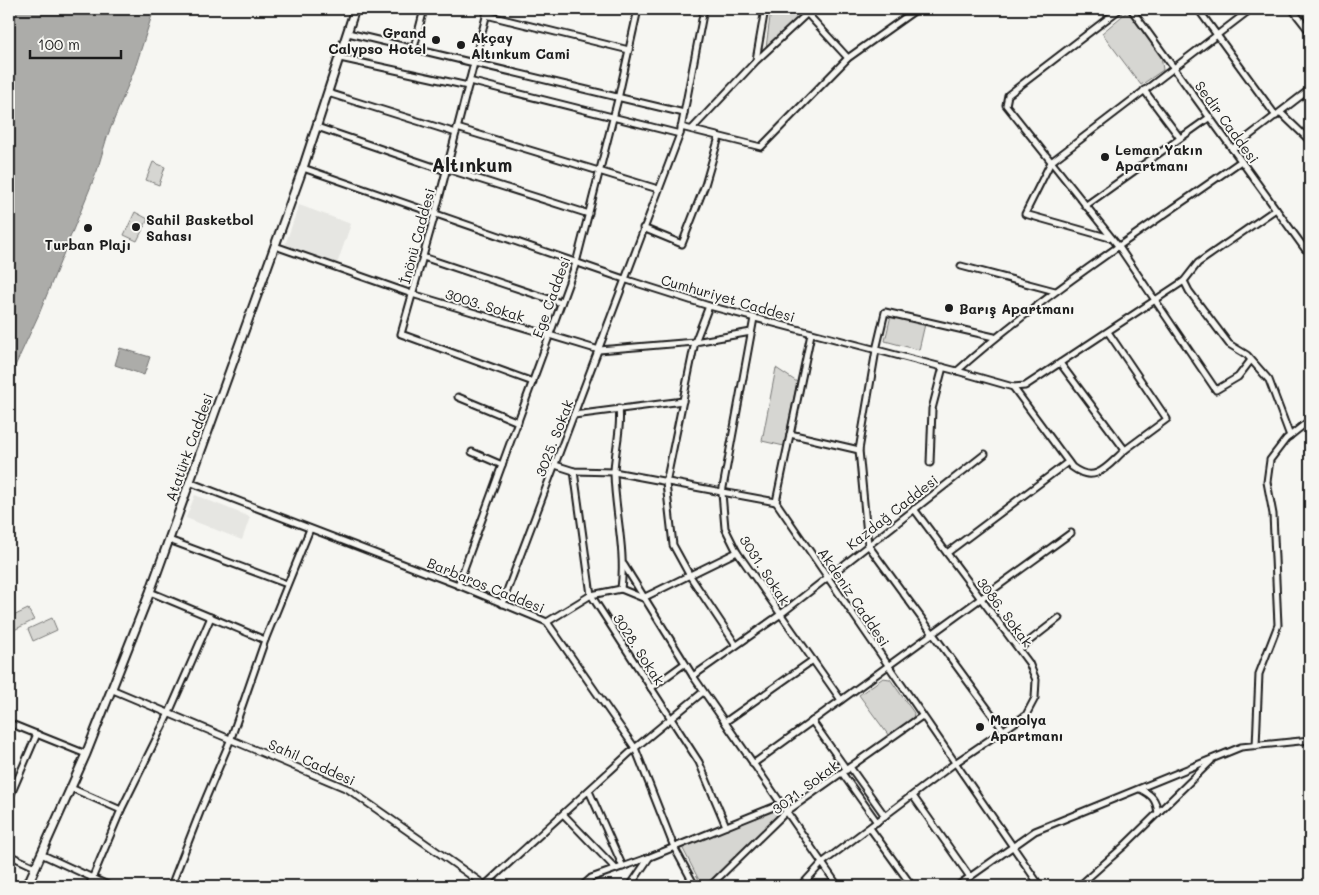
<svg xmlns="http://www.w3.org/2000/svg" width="1319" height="895" font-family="Mali,sans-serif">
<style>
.built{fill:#e6e6e2}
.green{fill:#d6d6d2;stroke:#797977}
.water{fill:#acaca9;stroke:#727271}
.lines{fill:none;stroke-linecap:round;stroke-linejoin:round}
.minor-casing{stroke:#1c1c1c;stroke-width:9}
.tertiary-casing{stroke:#1c1c1c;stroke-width:9}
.secondary-casing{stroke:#1c1c1c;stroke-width:11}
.minor{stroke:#f6f6f2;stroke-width:5}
.tertiary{stroke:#f6f6f2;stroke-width:5.5}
.secondary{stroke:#f6f6f2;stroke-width:7}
.poi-dot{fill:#1c1c1c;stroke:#f6f6f2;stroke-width:2}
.labels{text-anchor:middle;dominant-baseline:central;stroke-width:4;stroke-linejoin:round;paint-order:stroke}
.poi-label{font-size:14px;font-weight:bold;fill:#1c1c1c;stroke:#f6f6f2;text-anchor:start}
.street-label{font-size:14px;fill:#1c1c1c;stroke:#f6f6f2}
.district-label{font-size:19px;font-weight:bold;fill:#1c1c1c;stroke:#f6f6f2}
</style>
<rect width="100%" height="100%" fill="#f6f6f2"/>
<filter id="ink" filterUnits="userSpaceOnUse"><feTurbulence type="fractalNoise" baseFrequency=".02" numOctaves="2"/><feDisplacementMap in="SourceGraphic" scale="10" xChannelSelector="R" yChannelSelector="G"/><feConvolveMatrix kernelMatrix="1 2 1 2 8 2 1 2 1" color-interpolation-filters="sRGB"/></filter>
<g filter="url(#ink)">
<g class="built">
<path d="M299,205L351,224L337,264L285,245Z"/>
<path d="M195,495L250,517L242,540L186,518Z"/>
</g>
<g class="green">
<path d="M771,9H793L801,16L766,48Z"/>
<path d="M1128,11L1161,55L1163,70L1141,85L1102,33Z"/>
<path d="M153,162L165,167L159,185L146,180Z"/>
<path d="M135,212L148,219L137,241L124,235Z"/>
<path d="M891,315L925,324L919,350L885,341Z"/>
<path d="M776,368L797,382L784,446L762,441Z"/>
<path d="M28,609L34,620L12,631L9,618Z"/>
<path d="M52,618L57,630L33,641L28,629Z"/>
<path d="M883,678L890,679L914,713L913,718L889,736L859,695Z"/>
<path d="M778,806L781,811L706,886H702L682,847Z"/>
</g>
<g class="water">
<path d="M9,9H154L135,68L107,137L97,171L39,314L9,379Z"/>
<path d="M120,348L150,357L144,375L115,365Z"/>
</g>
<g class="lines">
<g class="minor-casing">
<g id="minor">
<path d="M488,9L435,214L401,334L533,382"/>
<path d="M803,9L848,58"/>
<path d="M1120,9L1008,95L1006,105L1119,247L1216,390L1238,377L1251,360"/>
<path d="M1131,9L1305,249"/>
<path d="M1198,9L1276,116"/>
<path d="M1292,9L1310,32"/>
<path d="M486,15L629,50"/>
<path d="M348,33L684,113"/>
<path d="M414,48L424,9"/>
<path d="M340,58L468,86"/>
<path d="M756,60L765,9"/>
<path d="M469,81L680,134"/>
<path d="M1144,90L1180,138"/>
<path d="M328,93L456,133"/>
<path d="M1281,113L1310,141"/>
<path d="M317,127L446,171"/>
<path d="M681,127L761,147L848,58L917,9"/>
<path d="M457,128L658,189"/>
<path d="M692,129L756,61L812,9"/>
<path d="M1232,149L1310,89"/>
<path d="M303,168L624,279L709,306L957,371C1045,293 1145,229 1241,161"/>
<path d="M447,169L589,214"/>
<path d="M1085,206L1210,117"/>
<path d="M643,228L682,244L705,185L719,137"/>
<path d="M1110,238L1025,214L1051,162L1251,9"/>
<path d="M275,246L412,294L599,350L695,342L751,332"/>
<path d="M423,257L561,303"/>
<path d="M961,266L1055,291"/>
<path d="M1184,281L1189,291L1229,344L1247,355L1269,380L1290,436"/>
<path d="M709,306L695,342L666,483L673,545L690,576L736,645"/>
<path d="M754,318L722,493L725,528L737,552L841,700"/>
<path d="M811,334L776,502L1040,886"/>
<path d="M994,337L885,312L876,350L859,450L868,545L1004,731"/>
<path d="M1060,363L1125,450L1167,419L1108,332"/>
<path d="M957,371L1013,387L1025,386L1184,281L1198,263L1276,209"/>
<path d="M1013,387L1072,467C1096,485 1107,466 1125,450"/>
<path d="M458,397L518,422"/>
<path d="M619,408C622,431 614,451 614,474C615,513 626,550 621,589"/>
<path d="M574,415L683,401"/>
<path d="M790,434L859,450"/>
<path d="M472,452L502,465"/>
<path d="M930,463L932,409L943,367"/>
<path d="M555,465L574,471L614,472L776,502"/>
<path d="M574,471L591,595L699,762L726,826"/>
<path d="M189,482L458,585L547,622L635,748L674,847L695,886"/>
<path d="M169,540L287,584"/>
<path d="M947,553L1068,462"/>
<path d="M624,565L693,676L838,886"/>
<path d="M458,585L576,263L618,99L638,9"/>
<path d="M150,592L265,640"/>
<path d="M502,604L680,134L704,9"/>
<path d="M547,622L591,595L621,589L643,598L737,552"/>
<path d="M1019,649L1059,618"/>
<path d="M693,676L781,614L985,454"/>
<path d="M651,688L684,664"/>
<path d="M812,721L847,770"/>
<path d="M725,722L813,660"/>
<path d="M9,723L86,754"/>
<path d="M1256,746L1259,674L1278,625L1273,514L1267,482L1270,460L1286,439L1310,420"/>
<path d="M753,764L1071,533"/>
<path d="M850,767L885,816"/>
<path d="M842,773L877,822"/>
<path d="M71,788L121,810"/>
<path d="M1140,789C1152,795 1156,799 1158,813"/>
<path d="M589,791L623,867"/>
<path d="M913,796L970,877"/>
<path d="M9,799L37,734"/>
<path d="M563,814L616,869"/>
<path d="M870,828L912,886"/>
<path d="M41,854L110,886"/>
<path d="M9,855L35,867"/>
<path d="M485,885L635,748L703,692"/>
<path d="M89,886L121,810L169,713L211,617"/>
<path d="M171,886L200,812L230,741L265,640L310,529"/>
<path d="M582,886L591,878L650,857L781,804"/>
<path d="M630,886L649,858"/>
<path d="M710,886L786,812L922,716"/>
<path d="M801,886L822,863L955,763L1026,715L1035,698L1036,680L1029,663L914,509"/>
<path d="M957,886L1035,831L1241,747L1310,740"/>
<path d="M1079,886L1124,846L1211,761"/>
</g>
</g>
<g class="tertiary-casing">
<path id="tertiary" d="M111,689L348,789L486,886"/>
</g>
<g class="secondary-casing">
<path id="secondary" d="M27,886L86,754L150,592L303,168L355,9"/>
</g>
<use href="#minor" class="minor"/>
<use href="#tertiary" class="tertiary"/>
<use href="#secondary" class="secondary"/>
</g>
</g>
<g class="poi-dot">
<circle cx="436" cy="40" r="5"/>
<circle cx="461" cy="45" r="5"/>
<circle cx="1105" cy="157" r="5"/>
<circle cx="136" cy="227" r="5"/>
<circle cx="88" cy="228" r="5"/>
<circle cx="949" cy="308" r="5"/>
<circle cx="980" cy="727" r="5"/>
</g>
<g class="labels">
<g class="poi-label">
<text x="426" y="32" text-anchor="end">Grand<tspan x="426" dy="16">Calypso Hotel</tspan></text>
<text x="471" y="37">Akçay<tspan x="471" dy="16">Altınkum Cami</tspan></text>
<text x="1115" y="149">Leman Yakın<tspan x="1115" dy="16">Apartmanı</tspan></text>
<text x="146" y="219">Sahil Basketbol<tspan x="146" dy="16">Sahası</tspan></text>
<text x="88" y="244" text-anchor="middle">Turban Plajı</text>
<text x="959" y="308">Barış Apartmanı</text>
<text x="990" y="719">Manolya<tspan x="990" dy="16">Apartmanı</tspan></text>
</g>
<g class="street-label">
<text transform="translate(1227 122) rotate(54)">Sedir Caddesi</text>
<text transform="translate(417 236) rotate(-75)">İnönü Caddesi</text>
<text transform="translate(551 297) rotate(-70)">Ege Caddesi</text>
<text transform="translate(728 298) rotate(16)">Cumhuriyet Caddesi</text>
<text transform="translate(485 305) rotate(17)">3003. Sokak</text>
<text transform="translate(554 438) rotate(-69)">3025. Sokak</text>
<text transform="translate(189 447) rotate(-70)">Atatürk Caddesi</text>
<text transform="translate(892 512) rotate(-38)">Kazdağ Caddesi</text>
<text transform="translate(765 570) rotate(57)">3031. Sokak</text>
<text transform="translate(486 585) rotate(22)">Barbaros Caddesi</text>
<text transform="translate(854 597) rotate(56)">Akdeniz Caddesi</text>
<text transform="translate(1005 612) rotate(53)">3086. Sokak</text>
<text transform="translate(639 649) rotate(57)">3028. Sokak</text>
<text transform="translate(312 762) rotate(24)">Sahil Caddesi</text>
<text transform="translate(805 787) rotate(-37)">3071. Sokak</text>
</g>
<g class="district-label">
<text x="472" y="164">Altınkum</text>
</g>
</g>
<rect width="1319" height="895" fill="none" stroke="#f6f6f2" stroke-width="30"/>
<rect x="15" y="15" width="1289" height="865" fill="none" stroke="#1c1c1c" stroke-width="2" filter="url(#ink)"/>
<path d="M30 50v8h91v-8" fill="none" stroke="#1c1c1c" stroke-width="2.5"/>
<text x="38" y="50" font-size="15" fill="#1c1c1c" stroke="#f6f6f2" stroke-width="4" paint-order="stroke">100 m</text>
</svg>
